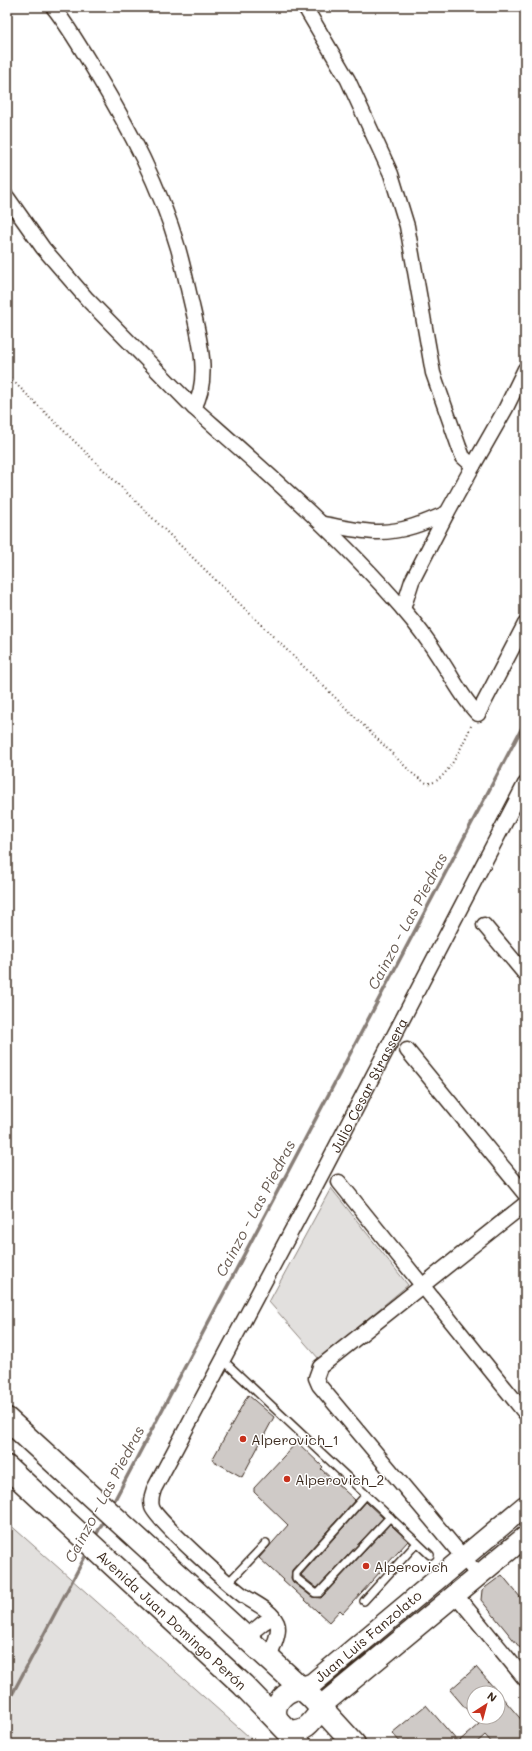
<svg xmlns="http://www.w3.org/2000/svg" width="532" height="1751" font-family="Mali,sans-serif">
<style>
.green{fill:#e2e0de;stroke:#8e857e}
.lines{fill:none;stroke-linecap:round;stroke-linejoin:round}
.stream{stroke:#887e77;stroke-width:3.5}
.building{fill:#cfcac7;stroke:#3b2a1e;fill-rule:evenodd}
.lane-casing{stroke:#3b2a1e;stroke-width:10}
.street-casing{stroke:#3b2a1e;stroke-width:17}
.secondary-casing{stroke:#3b2a1e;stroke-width:23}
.primary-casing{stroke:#3b2a1e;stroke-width:25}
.path{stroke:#3b2a1e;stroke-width:2;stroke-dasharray:1 3;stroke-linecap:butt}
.lane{stroke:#fff;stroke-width:7}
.street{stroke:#fff;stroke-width:14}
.secondary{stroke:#fff;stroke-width:20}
.primary{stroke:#fff;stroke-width:22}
.poi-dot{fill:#c8321e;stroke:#fff;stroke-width:1.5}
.labels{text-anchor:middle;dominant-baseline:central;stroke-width:3;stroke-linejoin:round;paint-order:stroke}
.street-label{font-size:14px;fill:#3b2a1e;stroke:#fff}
.poi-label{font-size:14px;fill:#3b2a1e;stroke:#fff;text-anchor:start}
.water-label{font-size:15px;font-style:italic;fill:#685b52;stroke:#fff}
</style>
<rect width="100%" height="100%" fill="#fff"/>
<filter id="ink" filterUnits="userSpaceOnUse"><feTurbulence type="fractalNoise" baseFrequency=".025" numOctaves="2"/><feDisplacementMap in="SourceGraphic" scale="8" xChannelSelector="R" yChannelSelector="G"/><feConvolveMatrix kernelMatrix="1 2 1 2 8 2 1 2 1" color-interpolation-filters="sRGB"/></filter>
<g filter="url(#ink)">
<g class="green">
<path d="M331,1188L408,1285L319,1359L269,1302Z"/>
<path d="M7,1522L257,1744H7Z"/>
</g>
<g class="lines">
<g class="stream">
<path d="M112,1505L525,722"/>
<path d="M94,1539L105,1518"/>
<path d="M7,1704L88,1551"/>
</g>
</g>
<g class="building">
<path d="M248,1395L274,1417L242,1477L212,1460Z"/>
<path d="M297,1442L323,1467L321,1469L355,1500L292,1570L291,1578L293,1582L312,1597L321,1598L390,1524L408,1541L343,1613L340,1610L329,1622L259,1558L288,1525L254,1492V1488Z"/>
<path d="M366,1502L383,1518L317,1588L301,1575Z"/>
<path d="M502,1575L525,1603V1654L481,1600L482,1590Z"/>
<path d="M476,1667L525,1724V1744H493L485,1735L475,1744H402L392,1733L426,1705L458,1742L479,1724L450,1690ZM474,1693H498V1717H474Z"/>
</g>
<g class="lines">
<g class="lane-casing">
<g id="lane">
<path d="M223,1360L430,1555"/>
<path d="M366,1495L296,1573V1578L315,1593H319L390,1517"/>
<path d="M229,1582L266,1543"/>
<path d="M364,1601L417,1543"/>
</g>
</g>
<g class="street-casing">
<g id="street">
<path d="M53,7C69,27 82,50 96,73C129,128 160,186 178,248C184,269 188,289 193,310C200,341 210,379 194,408C266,472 339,535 402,608C417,625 430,643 442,662C454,680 463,699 478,714L525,624"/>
<path d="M305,7L348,80L391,174L407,226L433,373L459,447L463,457L473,466L447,513L412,581L403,609"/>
<path d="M7,197L43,248L87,299L194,408"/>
<path d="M473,466L506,408L525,369"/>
<path d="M323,524C341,527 361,532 379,532C403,532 424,523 447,513"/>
<path d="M484,925L525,974"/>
<path d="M407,1050L525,1194"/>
<path d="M339,1182L525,1413"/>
<path d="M478,1575L319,1385L316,1378L320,1367L525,1204"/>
<path d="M455,1594L525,1679"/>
<path d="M246,1637L263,1623L273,1617"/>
<path id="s1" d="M269,1659C272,1649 281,1632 277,1623C271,1610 256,1604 244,1596C230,1586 155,1519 152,1507C150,1500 152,1495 154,1489L325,1168L525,784"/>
</g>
</g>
<g class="secondary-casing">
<path id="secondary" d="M525,1506L313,1683C305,1687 291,1690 285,1695C263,1713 286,1741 307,1726C315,1720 321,1708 328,1700L525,1537"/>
</g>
<g class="primary-casing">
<g id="primary">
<path d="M7,1419L312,1698L354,1744"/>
<path id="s2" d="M7,1467L243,1685L300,1744"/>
</g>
</g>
<path class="path" d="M7,375L414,775C418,777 423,782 427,783C446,786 465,739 472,724"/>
<use href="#lane" class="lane"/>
<use href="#street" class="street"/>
<use href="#secondary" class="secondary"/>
<use href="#primary" class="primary"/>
</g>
</g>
<g class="poi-dot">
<circle cx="243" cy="1439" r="4"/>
<circle cx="287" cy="1479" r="4"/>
<circle cx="366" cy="1566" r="4"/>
</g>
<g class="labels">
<g class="street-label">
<text stroke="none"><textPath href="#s1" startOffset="685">Julio Cesar Strassera</textPath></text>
<text stroke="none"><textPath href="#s2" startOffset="225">Avenida Juan Domingo Perón</textPath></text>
<text transform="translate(368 1636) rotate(-40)">Juan Luis Fanzolato</text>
</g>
<g class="poi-label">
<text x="251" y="1439">Alperovich_1</text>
<text x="295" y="1479">Alperovich_2</text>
<text x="374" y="1566">Alperovich</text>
</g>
<g class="water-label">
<text transform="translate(407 921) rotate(-62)">Cainzo - Las Piedras</text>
<text transform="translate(255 1208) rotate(-62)">Cainzo - Las Piedras</text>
<text transform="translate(104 1494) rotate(-62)">Cainzo - Las Piedras</text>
</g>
</g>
<rect width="532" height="1751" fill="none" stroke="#fff" stroke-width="24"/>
<rect x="12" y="12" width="508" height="1727" fill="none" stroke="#3b2a1e" stroke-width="1.5" filter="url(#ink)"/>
<g transform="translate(486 1705) rotate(36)"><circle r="19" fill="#ffffff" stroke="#b1aaa5"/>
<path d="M0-3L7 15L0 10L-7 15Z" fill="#c8321e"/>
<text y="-6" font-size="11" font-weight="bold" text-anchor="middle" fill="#3b2a1e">N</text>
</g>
</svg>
